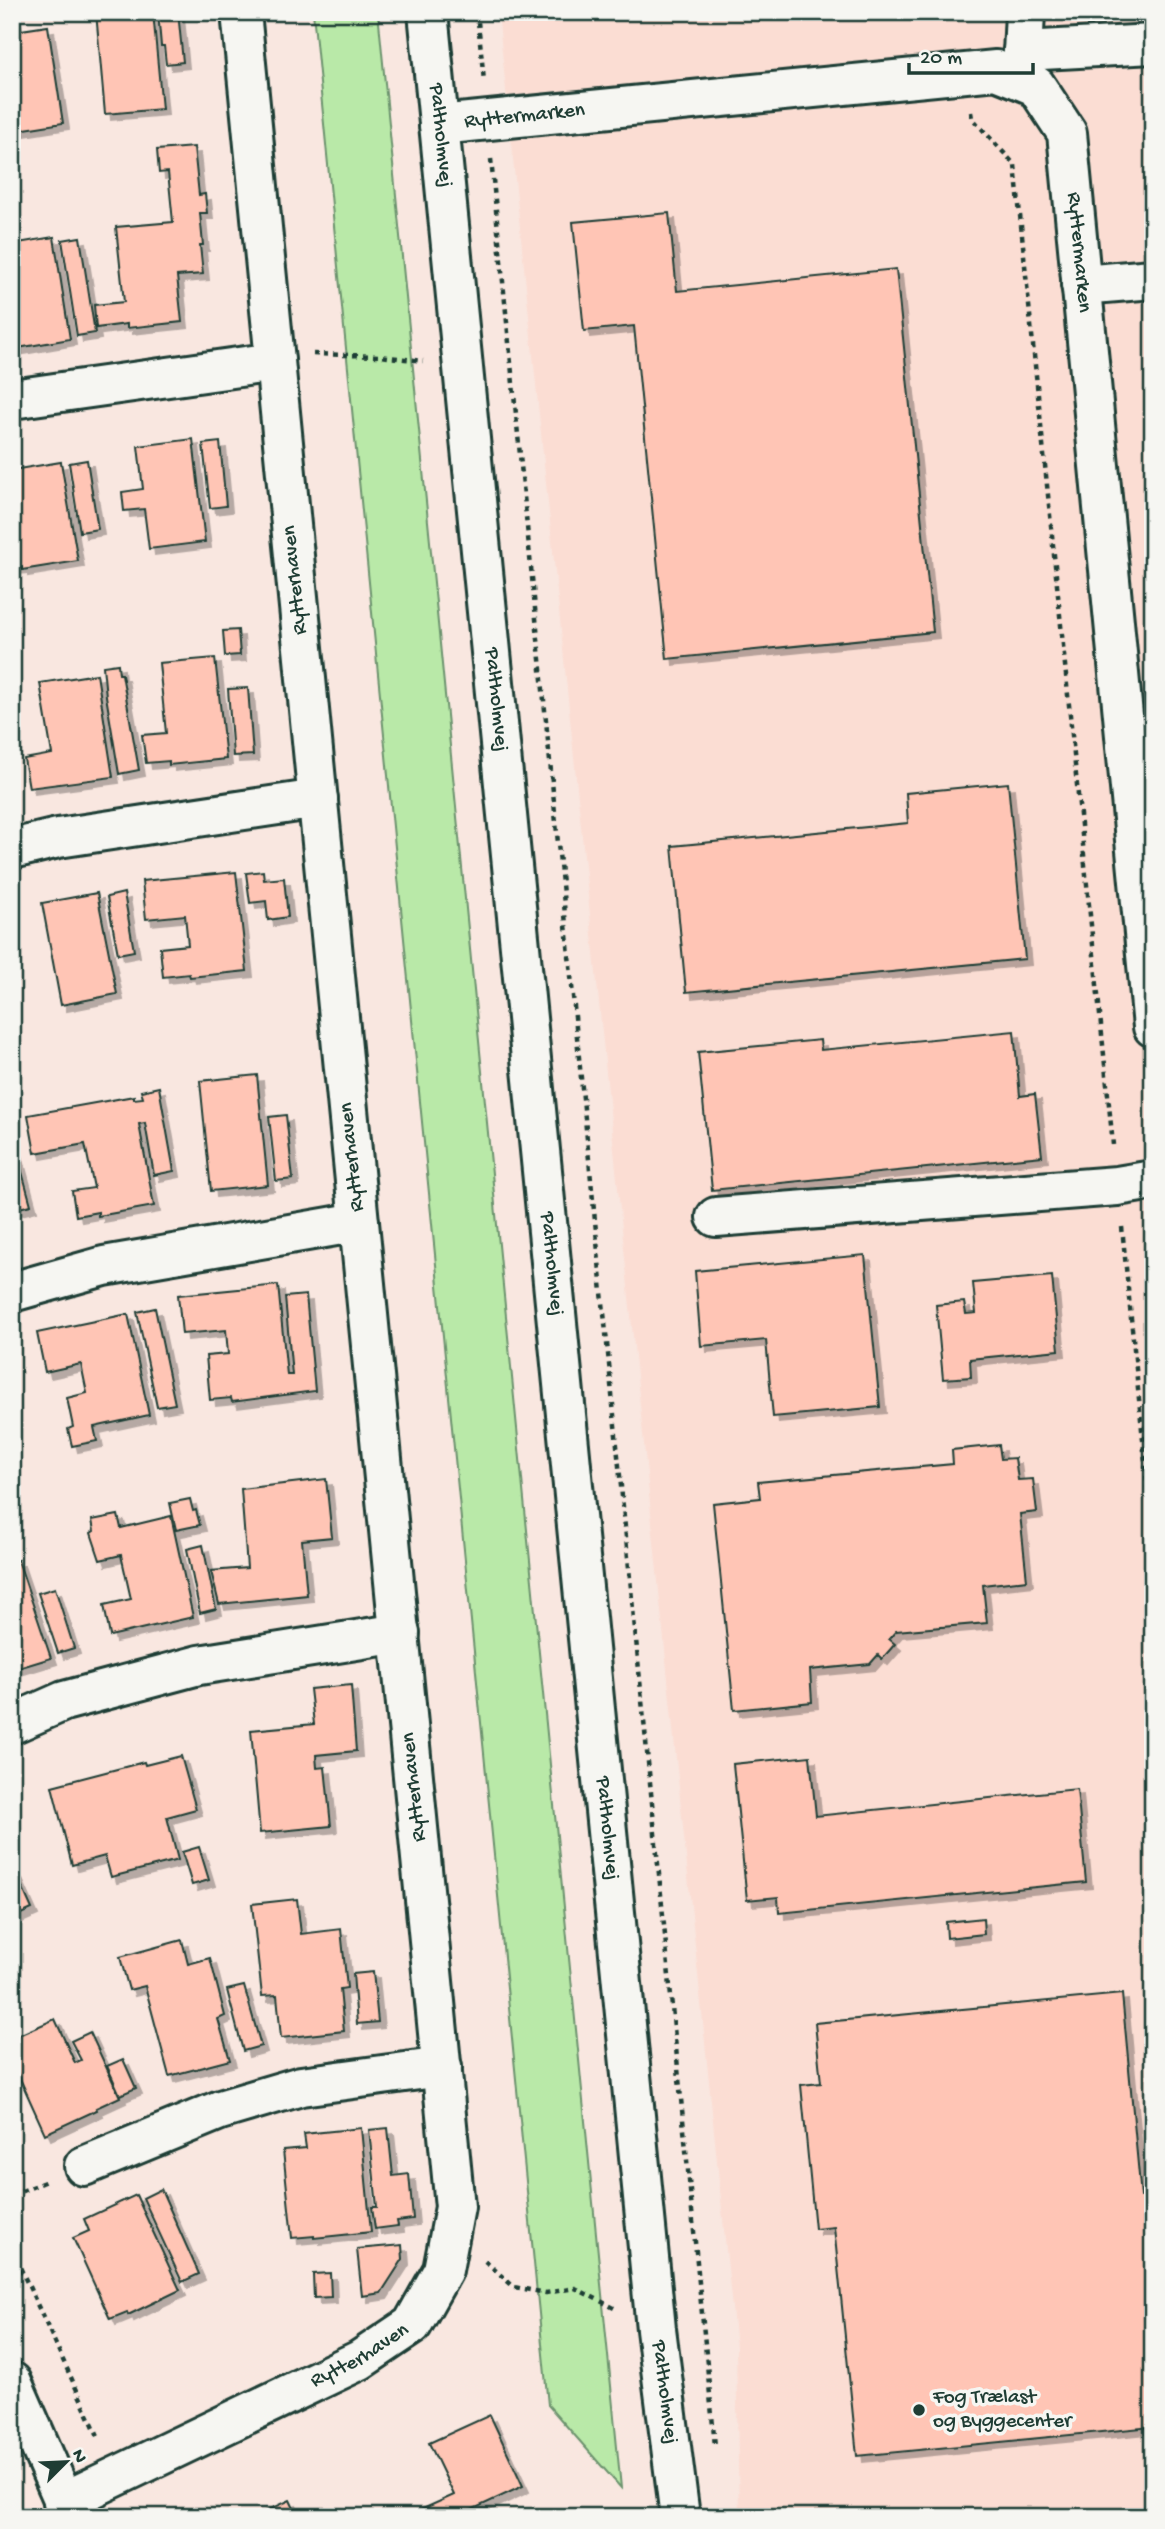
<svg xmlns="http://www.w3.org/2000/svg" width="1165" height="2529" font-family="'Gochi Hand',sans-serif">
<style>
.built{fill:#fbddd3}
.green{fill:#b9e9a8;stroke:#6c936e;stroke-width:2}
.building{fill:#ffc5b5;stroke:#1f3d34;stroke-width:2;filter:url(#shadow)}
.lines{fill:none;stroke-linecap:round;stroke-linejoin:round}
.minor-casing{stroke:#1f3d34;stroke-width:44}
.path{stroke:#1f3d34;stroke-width:4.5;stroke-dasharray:5 5;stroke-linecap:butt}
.minor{stroke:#f6f6f2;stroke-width:38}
.poi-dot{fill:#1f3d34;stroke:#f6f6f2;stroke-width:2.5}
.labels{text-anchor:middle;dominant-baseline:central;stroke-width:7;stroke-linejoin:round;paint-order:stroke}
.street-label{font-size:21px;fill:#1f3d34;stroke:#f6f6f2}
.poi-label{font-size:21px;fill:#1f3d34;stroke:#f6f6f2;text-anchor:start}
</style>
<defs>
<filter id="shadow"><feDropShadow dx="6" dy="6" stdDeviation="0" flood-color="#0004"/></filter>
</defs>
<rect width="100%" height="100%" fill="#f9e7e0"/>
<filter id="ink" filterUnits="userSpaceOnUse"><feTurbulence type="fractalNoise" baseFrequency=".0143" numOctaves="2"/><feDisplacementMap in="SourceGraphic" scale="14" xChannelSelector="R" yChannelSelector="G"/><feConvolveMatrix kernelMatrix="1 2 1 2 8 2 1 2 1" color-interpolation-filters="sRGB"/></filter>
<g filter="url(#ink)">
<path class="built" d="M498,12H1153V2517H739L736,2347Z"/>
<g class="green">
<path d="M313,12H378L621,2488L548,2405Z"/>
<path d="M1053,12H1134L1055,20Z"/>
</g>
<g class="building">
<path d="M96,12H153L162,109L105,114Z"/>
<path d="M158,12H178L183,62L166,64L164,46H161Z"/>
<path d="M20,24L21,30L48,26L63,123L12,131V25Z"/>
<path d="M194,147L199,195L205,194L207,213H200L203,245H200L203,274L177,276L182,322L127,328V324L96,328L94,305L124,302L116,227L173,222L168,172L159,173L157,150Z"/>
<path d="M669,213L677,291L896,269L933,632L667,659L634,326L584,331L573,222Z"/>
<path d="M54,237L70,339L12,349V244Z"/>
<path d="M80,237L95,333L77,336L62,240Z"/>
<path d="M193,439L205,542L149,549L144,509L124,511L122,492L143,489L138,446Z"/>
<path d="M220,442L226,506L210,508L203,444Z"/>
<path d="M87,460L98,529L80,532L69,463Z"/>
<path d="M61,462L78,561L22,570V567L12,568V535L16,534L12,514V470Z"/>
<path d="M238,630L240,655L225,656L223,631Z"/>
<path d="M215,658L226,759L169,765V761L146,763L142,735L166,733L159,663Z"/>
<path d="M118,664L119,674H122L139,770L119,774L106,696L103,666Z"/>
<path d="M97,674L113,777L29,788L24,759L52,754L40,683Z"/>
<path d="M248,688L253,755L233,756L228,689Z"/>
<path d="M1008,783L1025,959L686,992L672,846L908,823L906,793Z"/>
<path d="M263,871L264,880L284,878L288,917L268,920L266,901L250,903L246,873Z"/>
<path d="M236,872L247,971L190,977L189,974L163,977L160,948L188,945L185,915L146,919L142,881Z"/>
<path d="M97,893L117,994L61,1005L42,903Z"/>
<path d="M124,893L134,951L118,954L107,897Z"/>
<path d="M1014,1031L1020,1096L1035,1094L1042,1156L712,1190L698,1052L820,1040L821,1050Z"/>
<path d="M257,1075L268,1185L211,1191L200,1081Z"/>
<path d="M159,1087L174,1171L154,1175L145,1123L139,1124L154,1206L98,1216V1212L76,1216L72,1191L94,1188L85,1144L35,1153L28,1115L134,1096V1099L143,1098L141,1091Z"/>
<path d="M286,1115L293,1179L276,1181L269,1117Z"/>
<path d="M12,1135L31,1205L15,1209L12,1201Z"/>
<path d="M865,1255L880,1407L773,1417L766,1340L701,1346L695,1271Z"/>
<path d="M1052,1276L1059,1350L970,1359L971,1377L943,1379L936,1305L964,1302L966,1314L976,1313L973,1283Z"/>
<path d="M278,1285L287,1375H292L285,1297L306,1295L315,1391L232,1402L231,1398L210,1400L206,1356L228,1354L226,1330L182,1334L178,1295Z"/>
<path d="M155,1308L175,1404L157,1407L137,1312Z"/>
<path d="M128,1314L149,1415L94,1427L97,1441L72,1446L68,1429L73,1427L67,1398L87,1393L81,1364L45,1372L37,1333Z"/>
<path d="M999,1445L1001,1459L1015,1458L1018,1480L1033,1479L1037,1512L1020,1514L1027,1580L983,1585L987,1623L896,1631L889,1639L895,1644L882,1659L878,1655L870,1664L810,1670L812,1702L734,1710L713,1503L760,1498L758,1482L953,1464L952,1450Z"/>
<path d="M326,1479L332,1537L302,1540L307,1595L219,1604L211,1571L247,1568L241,1489Z"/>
<path d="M190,1499L193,1511L196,1510L200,1525L176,1530L170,1503Z"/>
<path d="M118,1515L121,1528L171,1516L193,1617L110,1636L104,1605L131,1599L121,1555L100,1560L91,1533L94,1531L92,1520Z"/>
<path d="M203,1545L216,1609L200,1613L187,1549Z"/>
<path d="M18,1560L51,1658L12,1670V1561Z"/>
<path d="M55,1588L74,1648L58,1653L38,1593Z"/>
<path d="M351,1685L356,1751L316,1755L317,1768L325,1767L331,1826L260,1833L251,1730L314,1724L310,1689Z"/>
<path d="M181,1756L196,1809L167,1817L178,1860L111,1877L105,1856L72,1865L52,1786L144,1762L145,1765Z"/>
<path d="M810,1756L816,1816L1077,1789L1086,1882L779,1913L778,1897L747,1900L733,1764Z"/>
<path d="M199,1847L209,1880L192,1885L182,1852Z"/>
<path d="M14,1869L32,1909L12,1918V1870Z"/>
<path d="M297,1899L301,1934L341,1929L347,1988L340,1989L344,2031L281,2038L277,1995L262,1996L252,1904Z"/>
<path d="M983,1918L984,1934L947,1938L946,1922Z"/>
<path d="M182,1940L188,1964L210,1958L225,2016L218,2019L230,2060L169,2076L145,1986L129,1990L120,1957Z"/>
<path d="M373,1972L378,2022L357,2024L353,1974Z"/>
<path d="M244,1986L261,2046L243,2051L227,1990Z"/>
<path d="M1122,1994L1141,2197L1153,2196V2211L1144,2212L1153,2286V2432L1152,2427L857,2456L834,2227L815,2229L801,2085L821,2083L815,2023Z"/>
<path d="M55,2019L75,2063L81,2060L71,2041L90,2032L120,2097L96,2108L97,2110L45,2134L12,2061V2038Z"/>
<path d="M123,2059L136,2088L120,2095L107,2066Z"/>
<path d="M361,2128L371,2232L314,2238V2236L292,2238L283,2150L306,2148L304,2134Z"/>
<path d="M388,2128L393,2176L409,2174L413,2219L397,2221L398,2226L375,2229L372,2207H377L369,2130Z"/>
<path d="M161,2189L199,2274L182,2282L143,2198Z"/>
<path d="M136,2195L180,2290L128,2315L127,2312L110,2319L73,2238L89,2231L84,2219Z"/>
<path d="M402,2245L403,2259L381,2293L362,2296L357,2249Z"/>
<path d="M330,2273L331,2297L314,2298L313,2274Z"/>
<path d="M490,2415L523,2486L469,2511L471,2517H418L416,2512L454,2495L429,2443Z"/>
<path d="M290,2500L298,2517H254Z"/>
</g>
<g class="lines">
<g class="minor-casing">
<g id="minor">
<path id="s1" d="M428,12L656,2329L680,2517"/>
<path d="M1023,51L1153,44"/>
<path d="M1022,75L1025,12"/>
<path id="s2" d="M439,125L996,70L1036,86L1067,133L1153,1027"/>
<path d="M1081,285L1153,279"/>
<path d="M12,399L275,362"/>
<path d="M12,849L58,838L318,799"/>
<path d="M716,1217L1117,1186L1153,1180"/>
<path d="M12,1292L104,1266L359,1222"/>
<path d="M12,1724L64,1701L199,1665L400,1633"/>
<path d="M84,2166L220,2110L301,2086L442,2067"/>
<path d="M12,2382L71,2517"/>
<path id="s3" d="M63,2502L360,2360L412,2325L443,2270L455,2207L241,12"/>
</g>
</g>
<g class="path">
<path d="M477,12L484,81"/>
<path d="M971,112L972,118L1015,165L1113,1145"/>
<path d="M491,159L715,2446"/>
<path d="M313,354L380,356L423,361"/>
<path d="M1122,1227L1153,1541"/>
<path d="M12,2195L47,2181"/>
<path d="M12,2250L100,2440"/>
<path d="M485,2261L514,2287L546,2293L575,2288L614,2308"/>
</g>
<use href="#minor" class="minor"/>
</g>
</g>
<circle class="poi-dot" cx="919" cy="2410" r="7"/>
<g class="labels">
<g class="street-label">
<text stroke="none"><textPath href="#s2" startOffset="86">Ryttermarken</textPath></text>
<text stroke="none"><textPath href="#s1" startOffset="124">Paltholmvej</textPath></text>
<text stroke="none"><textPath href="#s2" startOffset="779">Ryttermarken</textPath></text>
<text transform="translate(296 580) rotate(-96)">Rytterhaven</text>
<text stroke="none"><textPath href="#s1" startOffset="691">Paltholmvej</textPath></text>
<text transform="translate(353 1157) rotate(-96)">Rytterhaven</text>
<text stroke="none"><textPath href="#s1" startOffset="1258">Paltholmvej</textPath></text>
<text transform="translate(415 1787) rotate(-96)">Rytterhaven</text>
<text stroke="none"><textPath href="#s1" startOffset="1825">Paltholmvej</textPath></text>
<text stroke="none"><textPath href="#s3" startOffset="331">Rytterhaven</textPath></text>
<text stroke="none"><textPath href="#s1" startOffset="2392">Paltholmvej</textPath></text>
</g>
<g class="poi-label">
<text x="933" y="2398">Fog Trælast<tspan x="933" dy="24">og Byggecenter</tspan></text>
</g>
</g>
<rect width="1165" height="2529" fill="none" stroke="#f6f6f2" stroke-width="42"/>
<rect x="21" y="21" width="1123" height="2487" fill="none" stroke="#1f3d34" stroke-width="2.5" filter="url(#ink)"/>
<g transform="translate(66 2462) rotate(66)" stroke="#f6f6f2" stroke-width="5" paint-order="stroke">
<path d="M0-5L12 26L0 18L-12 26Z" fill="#1f3d34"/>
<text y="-10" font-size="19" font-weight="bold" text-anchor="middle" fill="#1f3d34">N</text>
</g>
<path d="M909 63v10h124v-10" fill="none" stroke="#1f3d34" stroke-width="3.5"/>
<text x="920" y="63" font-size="21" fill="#1f3d34" stroke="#f6f6f2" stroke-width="5" paint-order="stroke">20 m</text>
</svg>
